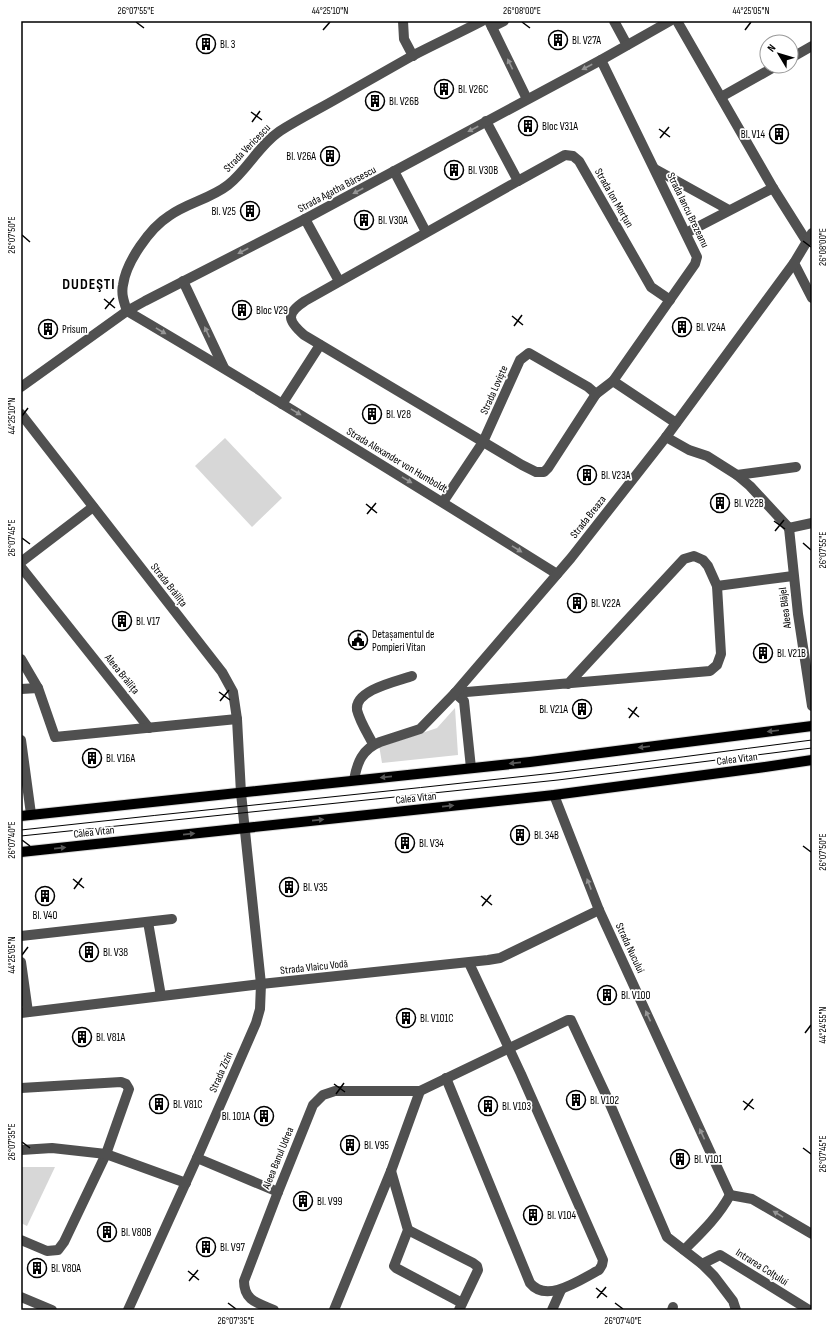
<svg xmlns="http://www.w3.org/2000/svg" width="833" height="1331" font-family="'Sofia Sans Condensed',sans-serif">
<style>
.green{fill:#d7d7d7}
.lines{fill:none;stroke-linecap:round;stroke-linejoin:round}
.major-casing{stroke:#dbdbdb;stroke-width:12}
.minor{stroke:#505050;stroke-width:10}
.major{stroke:#000;stroke-width:10}
.tram{stroke:#000;stroke-width:1}
.oneway{fill:#969696}
.oneway2{fill:#595959}
.ticks{fill:none;stroke:#000;stroke-width:1.5}
.labels{text-anchor:middle;dominant-baseline:central;stroke-width:3.5;stroke-linejoin:round;paint-order:stroke}
.poi-label{font-size:11px;fill:#000;stroke:#fff;text-anchor:start}
.street-label{font-size:11px;fill:#000;stroke:#fff}
.district-label{font-size:15px;font-weight:bold;letter-spacing:1px;fill:#000;stroke:#fff}
.neatline{fill:none;stroke:#000;stroke-width:1.5}
.ticks-label{font-size:10px;text-anchor:middle;fill:#000}
</style>
<rect width="100%" height="100%" fill="#fff"/>
<g class="green">
<path d="M225,438L282,498L252,527L195,466Z"/>
<path d="M455,708L458,755L382,763L379,745L389,744L437,728Z"/>
<path d="M21,1167H55L27,1226L21,1223Z"/>
</g>
<g class="lines">
<g class="major-casing">
<g id="major">
<path d="M21,816L530,762L812,726"/>
<path d="M21,852L554,795L765,767L812,760"/>
</g>
</g>
<g class="minor">
<path d="M403,21L404,39L413,56"/>
<path d="M489,21L527,99"/>
<path d="M614,21L627,45"/>
<path d="M677,21L773,188L807,242"/>
<path d="M492,27L504,21"/>
<path d="M791,58L812,46"/>
<path d="M721,97L776,66"/>
<path d="M486,121L518,181L305,301C285,314 288,321 304,335L522,465L536,472H544L548,468L596,394"/>
<path d="M655,169L729,210"/>
<path d="M394,171L426,232"/>
<path d="M518,181L565,155L573,156L579,161L651,287L670,300"/>
<path d="M305,219L339,281"/>
<path d="M686,233L773,188"/>
<path d="M794,263L812,298"/>
<path d="M183,281L224,368"/>
<path d="M127,311C272,396 415,485 557,574"/>
<path d="M127,311C124,302 121,294 123,285C126,262 150,228 169,216C187,203 210,199 228,185C248,169 259,145 280,131C299,119 319,109 338,98C363,84 387,70 412,56C435,44 459,33 482,21"/>
<path d="M613,381L676,423"/>
<path d="M21,387L127,311L145,301L305,219L601,60L670,21"/>
<path d="M282,404L320,345"/>
<path d="M21,414L222,672L233,692L237,719L241,793L261,984L260,1009L256,1023L197,1158L128,1310"/>
<path d="M666,437L689,450L707,456L737,475L750,486L789,528"/>
<path d="M737,475L796,467"/>
<path d="M443,502L483,442L520,360L529,353L588,387L596,394L613,381L695,264L697,257L601,60"/>
<path d="M789,528L798,614L812,706"/>
<path d="M789,528L812,523"/>
<path d="M21,562L93,507"/>
<path d="M21,567L149,728"/>
<path d="M717,586L793,576"/>
<path d="M21,659L38,688"/>
<path d="M21,689L38,688L55,737L237,719"/>
<path d="M455,693L710,671L717,665L721,654L717,586L708,566L703,560L694,556L684,559L568,684"/>
<path d="M455,693L464,701L471,768"/>
<path d="M21,740L31,814"/>
<path d="M373,744C368,734 360,722 357,710C354,690 398,681 412,676"/>
<path d="M354,780C357,763 362,749 380,742L420,729L455,693L571,558L666,437L794,263L812,233"/>
<path d="M554,795L599,910L730,1195"/>
<path d="M148,922L161,996"/>
<path d="M21,936L172,919"/>
<path d="M21,962L28,1012"/>
<path d="M21,1013L261,984L488,960L500,958L599,910"/>
<path d="M446,1078L530,1283C547,1304 581,1279 599,1270L602,1265L603,1260L521,1074L469,963"/>
<path d="M21,1088L121,1082L126,1084L129,1089L106,1154L64,1242L58,1250L47,1251L21,1240"/>
<path d="M21,1150L52,1148L106,1154L186,1183"/>
<path d="M197,1158L278,1192"/>
<path d="M391,1171L408,1230L394,1266L396,1268L462,1303"/>
<path d="M730,1195L752,1199L812,1234"/>
<path d="M408,1230L473,1263L477,1266L478,1270L459,1310"/>
<path d="M684,1250C701,1233 718,1217 730,1195"/>
<path d="M702,1264L720,1255L809,1310"/>
<path d="M21,1297L52,1310"/>
<path d="M274,1310C258,1303 244,1301 244,1281L278,1192L313,1105L323,1095L335,1091H420L568,1020H571L606,1095L667,1237L702,1264L714,1276L733,1301L736,1310"/>
<path d="M334,1310L391,1171L420,1091"/>
<path d="M552,1310L561,1290"/>
<path d="M672,1310L673,1307"/>
</g>
<use href="#major" class="major"/>
<g class="tram">
<path d="M21,830C199,810 376,793 554,773C640,763 726,751 812,740"/>
<path d="M21,836L558,780L812,748"/>
</g>
</g>
<defs><path id="oneway-solid" d="M-6-.8H1V-3.2L6.5 0L1 3.2V.8H-6Z"/></defs>
<g class="oneway">
<use href="#oneway-solid" transform="translate(510 64) rotate(-116)"/>
<use href="#oneway-solid" transform="translate(587 67) rotate(152)"/>
<use href="#oneway-solid" transform="translate(473 129) rotate(152)"/>
<use href="#oneway-solid" transform="translate(358 191) rotate(152)"/>
<use href="#oneway-solid" transform="translate(243 251) rotate(153)"/>
<use href="#oneway-solid" transform="translate(161 331) rotate(31)"/>
<use href="#oneway-solid" transform="translate(207 332) rotate(-115)"/>
<use href="#oneway-solid" transform="translate(296 412) rotate(31)"/>
<use href="#oneway-solid" transform="translate(407 480) rotate(31)"/>
<use href="#oneway-solid" transform="translate(517 549) rotate(32)"/>
<use href="#oneway-solid" transform="translate(589 884) rotate(-111)"/>
<use href="#oneway-solid" transform="translate(648 1016) rotate(-115)"/>
<use href="#oneway-solid" transform="translate(702 1134) rotate(-115)"/>
<use href="#oneway-solid" transform="translate(778 1214) rotate(-149)"/>
</g>
<g class="oneway2">
<use href="#oneway-solid" transform="translate(773 731) rotate(173)"/>
<use href="#oneway-solid" transform="translate(644 747) rotate(173)"/>
<use href="#oneway-solid" transform="translate(515 763) rotate(174)"/>
<use href="#oneway-solid" transform="translate(386 777) rotate(174)"/>
<use href="#oneway-solid" transform="translate(448 806) rotate(-6)"/>
<use href="#oneway-solid" transform="translate(318 820) rotate(-6)"/>
<use href="#oneway-solid" transform="translate(189 834) rotate(-6)"/>
<use href="#oneway-solid" transform="translate(60 848) rotate(-6)"/>
</g>
<path class="ticks" d="M136,22L144,28M522,22L530,28M323,30L330,22M745,30L751,22M251,112L262,120M252,122L260,111M659,129L670,137M660,138L669,127M22,235L30,242M803,241L811,247M104,299L115,308M105,309L114,298M512,316L523,325M514,326L522,315M22,416L28,408M366,504L377,513M367,514L376,503M774,521L785,529M775,531L784,520M22,538L30,544M803,543L811,550M219,692L230,700M220,701L229,690M628,708L639,717M629,718L637,707M22,840L30,846M803,846L811,852M73,879L84,888M74,889L82,878M481,896L492,905M482,906L491,895M22,955L28,947M805,1033L811,1025M334,1084L345,1092M336,1094L344,1083M743,1101L754,1109M744,1110L753,1099M22,1142L30,1148M803,1148L811,1154M188,1271L199,1280M189,1281L198,1270M596,1288L607,1297M597,1298L606,1287M228,1303L236,1309M615,1303L623,1309"/>
<defs>
<g id="building-ring" transform="scale(1)"><circle r="9.5" fill="#fff" stroke="#000" stroke-width="1.5"/><path d="M-4-6H4V6H1V3H-1V6H-4ZM-2.5-4.3h1.7v1.8h-1.7ZM.8-4.3h1.7v1.8H.8ZM-2.5-1h1.7V.8h-1.7ZM.8-1h1.7V.8H.8Z" fill="#000"/></g>
<g id="civic-ring" transform="scale(1)"><circle r="9.5" fill="#fff" stroke="#000" stroke-width="1.5"/><path d="M-.6-6.5H3V-4.5H.6V-3L4-1V1h2V6H-6V1h2V-1L-.6-3ZM-1.2 2.5V6h2.4V2.5Z" fill="#000"/></g>
</defs>
<g fill-rule="evenodd">
<use href="#building-ring" x="558" y="40"/>
<use href="#building-ring" x="206" y="44"/>
<use href="#building-ring" x="444" y="89"/>
<use href="#building-ring" x="375" y="101"/>
<use href="#building-ring" x="528" y="126"/>
<use href="#building-ring" x="779" y="134"/>
<use href="#building-ring" x="330" y="156"/>
<use href="#building-ring" x="454" y="170"/>
<use href="#building-ring" x="250" y="211"/>
<use href="#building-ring" x="364" y="220"/>
<use href="#building-ring" x="242" y="310"/>
<use href="#building-ring" x="682" y="327"/>
<use href="#building-ring" x="48" y="329"/>
<use href="#building-ring" x="372" y="414"/>
<use href="#building-ring" x="587" y="475"/>
<use href="#building-ring" x="720" y="503"/>
<use href="#building-ring" x="577" y="603"/>
<use href="#building-ring" x="122" y="621"/>
<use href="#civic-ring" x="358" y="640"/>
<use href="#building-ring" x="763" y="653"/>
<use href="#building-ring" x="582" y="709"/>
<use href="#building-ring" x="92" y="758"/>
<use href="#building-ring" x="520" y="835"/>
<use href="#building-ring" x="405" y="843"/>
<use href="#building-ring" x="289" y="887"/>
<use href="#building-ring" x="45" y="896"/>
<use href="#building-ring" x="89" y="952"/>
<use href="#building-ring" x="607" y="995"/>
<use href="#building-ring" x="406" y="1018"/>
<use href="#building-ring" x="82" y="1037"/>
<use href="#building-ring" x="576" y="1100"/>
<use href="#building-ring" x="159" y="1104"/>
<use href="#building-ring" x="488" y="1106"/>
<use href="#building-ring" x="264" y="1116"/>
<use href="#building-ring" x="350" y="1145"/>
<use href="#building-ring" x="680" y="1159"/>
<use href="#building-ring" x="303" y="1201"/>
<use href="#building-ring" x="533" y="1215"/>
<use href="#building-ring" x="107" y="1232"/>
<use href="#building-ring" x="206" y="1247"/>
<use href="#building-ring" x="37" y="1268"/>
</g>
<g class="labels">
<g class="poi-label">
<text x="572" y="40">Bl. V27A</text>
<text x="220" y="44">Bl. 3</text>
<text x="458" y="89">Bl. V26C</text>
<text x="389" y="101">Bl. V26B</text>
<text x="542" y="126">Bloc V31A</text>
<text x="765" y="134" text-anchor="end">Bl. V14</text>
<text x="316" y="156" text-anchor="end">Bl. V26A</text>
<text x="468" y="170">Bl. V30B</text>
<text x="236" y="211" text-anchor="end">Bl. V25</text>
<text x="378" y="220">Bl. V30A</text>
<text x="256" y="310">Bloc V29</text>
<text x="696" y="327">Bl. V24A</text>
<text x="62" y="329">Prisum</text>
<text x="386" y="414">Bl. V28</text>
<text x="601" y="475">Bl. V23A</text>
<text x="734" y="503">Bl. V22B</text>
<text x="591" y="603">Bl. V22A</text>
<text x="136" y="621">Bl. V17</text>
<text x="372" y="634">Detașamentul de<tspan x="372" dy="13">Pompieri Vitan</tspan></text>
<text x="777" y="653">Bl. V21B</text>
<text x="568" y="709" text-anchor="end">Bl. V21A</text>
<text x="106" y="758">Bl. V16A</text>
<text x="534" y="835">Bl. 34B</text>
<text x="419" y="843">Bl. V34</text>
<text x="303" y="887">Bl. V35</text>
<text x="45" y="915" text-anchor="middle">Bl. V40</text>
<text x="103" y="952">Bl. V38</text>
<text x="621" y="995">Bl. V100</text>
<text x="420" y="1018">Bl. V101C</text>
<text x="96" y="1037">Bl. V81A</text>
<text x="590" y="1100">Bl. V102</text>
<text x="173" y="1104">Bl. V81C</text>
<text x="502" y="1106">Bl. V103</text>
<text x="250" y="1116" text-anchor="end">Bl. 101A</text>
<text x="364" y="1145">Bl. V95</text>
<text x="694" y="1159">Bl. V101</text>
<text x="317" y="1201">Bl. V99</text>
<text x="547" y="1215">Bl. V104</text>
<text x="121" y="1232">Bl. V80B</text>
<text x="220" y="1247">Bl. V97</text>
<text x="51" y="1268">Bl. V80A</text>
</g>
<g class="street-label">
<text transform="translate(247 148) rotate(-46)">Strada Vericescu</text>
<text transform="translate(337 189) rotate(-28)">Strada Agatha Bârsescu</text>
<text transform="translate(614 198) rotate(60)">Strada Ion Morțun</text>
<text transform="translate(688 210) rotate(64)">Strada Iancu Brezeanu</text>
<text transform="translate(494 390) rotate(-66)">Strada Loviște</text>
<text transform="translate(397 460) rotate(31)">Strada Alexander von Humboldt</text>
<text transform="translate(588 517) rotate(-52)">Strada Breaza</text>
<text transform="translate(169 585) rotate(52)">Strada Brăilița</text>
<text transform="translate(785 608) rotate(-97)">Aleea Blăjel</text>
<text transform="translate(122 674) rotate(51)">Aleea Brăilița</text>
<text transform="translate(737 759) rotate(-7)">Calea Vitan</text>
<text transform="translate(416 798) rotate(-6)">Calea Vitan</text>
<text transform="translate(94 832) rotate(-6)">Calea Vitan</text>
<text transform="translate(630 948) rotate(65)">Strada Nucului</text>
<text transform="translate(314 967) rotate(-6)">Strada Vlaicu Vodă</text>
<text transform="translate(221 1072) rotate(-66)">Strada Zizin</text>
<text transform="translate(278 1158) rotate(-68)">Aleea Banul Udrea</text>
<text transform="translate(762 1267) rotate(32)">Intrarea Colțului</text>
</g>
<g class="district-label">
<text x="89" y="284">DUDEŞTI</text>
</g>
</g>
<rect width="833" height="1331" fill="none" stroke="#ffffff" stroke-width="44"/>
<g transform="translate(779 54) rotate(308)"><circle r="19" fill="#ffffff" stroke="#999999"/>
<path d="M0-3L7 15L0 10L-7 15Z" fill="#000000"/>
<text y="-6" font-size="11" font-weight="bold" text-anchor="middle" fill="#000000">N</text>
</g>
<rect x="22" y="22" width="789" height="1287" class="neatline"/>
<g class="ticks-label">
<text x="136" y="14">26°07'55"E</text>
<text x="330" y="14">44°25'10"N</text>
<text x="522" y="14">26°08'00"E</text>
<text x="751" y="14">44°25'05"N</text>
<text transform="translate(11 235) rotate(-90)" y="4">26°07'50"E</text>
<text transform="translate(822 247) rotate(-90)" y="4">26°08'00"E</text>
<text transform="translate(11 416) rotate(-90)" y="4">44°25'10"N</text>
<text transform="translate(11 538) rotate(-90)" y="4">26°07'45"E</text>
<text transform="translate(822 550) rotate(-90)" y="4">26°07'55"E</text>
<text transform="translate(11 840) rotate(-90)" y="4">26°07'40"E</text>
<text transform="translate(822 852) rotate(-90)" y="4">26°07'50"E</text>
<text transform="translate(11 955) rotate(-90)" y="4">44°25'05"N</text>
<text transform="translate(822 1025) rotate(-90)" y="4">44°24'55"N</text>
<text transform="translate(11 1142) rotate(-90)" y="4">26°07'35"E</text>
<text transform="translate(822 1154) rotate(-90)" y="4">26°07'45"E</text>
<text x="236" y="1324">26°07'35"E</text>
<text x="623" y="1324">26°07'40"E</text>
</g>
</svg>
